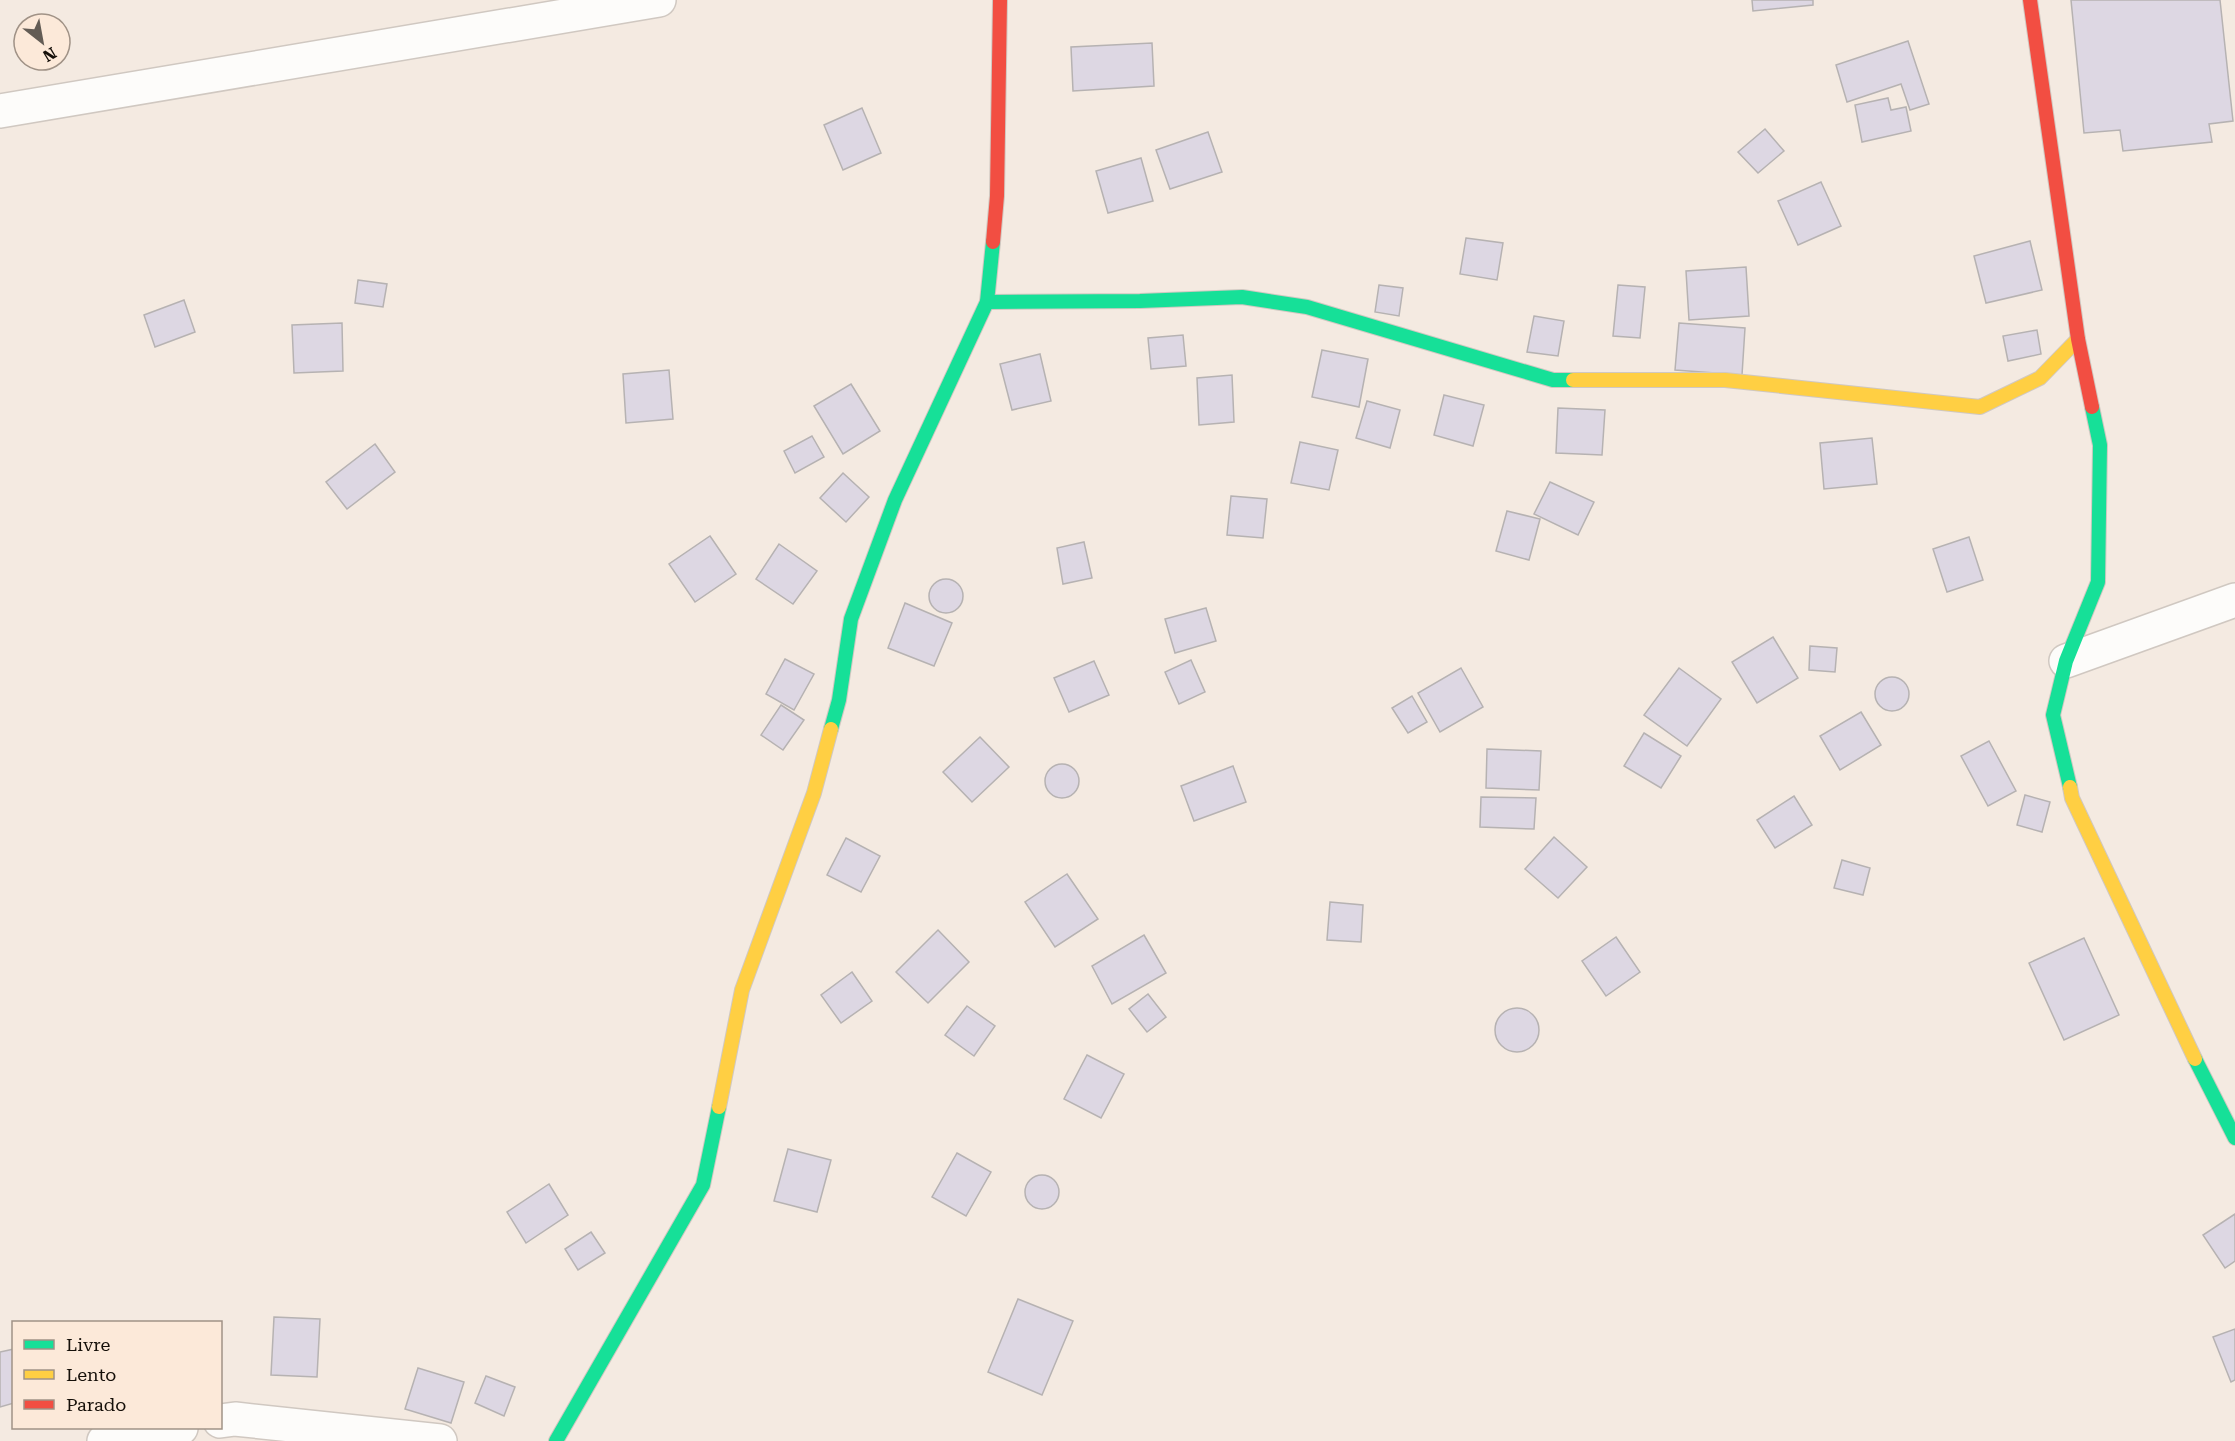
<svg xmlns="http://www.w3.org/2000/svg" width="2235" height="1441" font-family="'Roboto Serif',serif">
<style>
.building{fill:#ddd7e3;stroke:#b6b2b2;stroke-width:1.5}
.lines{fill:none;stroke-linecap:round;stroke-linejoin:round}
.street-casing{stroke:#d0c8c1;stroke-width:36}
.fast-casing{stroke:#d0c8c1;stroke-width:16}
.slow-casing{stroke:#d0c8c1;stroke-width:16}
.jam-casing{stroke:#d0c8c1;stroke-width:16}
.street{stroke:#fdfcfa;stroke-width:33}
.fast{stroke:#16e098;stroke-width:14}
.slow{stroke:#ffcf43;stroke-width:14}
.jam{stroke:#f24e42;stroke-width:14}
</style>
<rect width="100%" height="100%" fill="#f4eae1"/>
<g class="building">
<path d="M1752,0H1813V5L1753,11Z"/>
<path d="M2071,0H2220L2233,121L2209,124L2212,142L2123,151L2120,130L2084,133Z"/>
<path d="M1908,41L1929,104L1910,110L1901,84L1847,102L1836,65Z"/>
<path d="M1152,43L1154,86L1073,91L1071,47Z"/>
<path d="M1888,98L1891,110L1906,107L1911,131L1862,142L1855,105Z"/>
<path d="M862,108L881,153L843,170L824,125Z"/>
<path d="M1765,129L1784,151L1758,173L1738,152Z"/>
<path d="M1208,132L1222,172L1170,189L1156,150Z"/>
<path d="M1141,158L1153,201L1108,213L1096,171Z"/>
<path d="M1821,182L1841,226L1798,245L1778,201Z"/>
<path d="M1466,238L1503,243L1497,280L1460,274Z"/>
<path d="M2030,241L2042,290L1986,303L1974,256Z"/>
<path d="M1746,267L1749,316L1689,320L1686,271Z"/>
<path d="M358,280L387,284L383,307L355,303Z"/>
<path d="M1379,285L1403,288L1399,316L1375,312Z"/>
<path d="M1618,285L1645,287L1640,338L1613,336Z"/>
<path d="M184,300L195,332L155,347L144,315Z"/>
<path d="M1534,316L1564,321L1558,356L1527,352Z"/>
<path d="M342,323L343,371L294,373L292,325Z"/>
<path d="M1679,323L1745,328L1742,375L1675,370Z"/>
<path d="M2037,330L2041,354L2008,361L2003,336Z"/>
<path d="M1183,335L1186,366L1151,369L1148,338Z"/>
<path d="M1322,350L1368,359L1359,407L1312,397Z"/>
<path d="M1040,354L1051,401L1012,410L1000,364Z"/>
<path d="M669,370L673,419L626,423L623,374Z"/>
<path d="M1232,375L1234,422L1199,425L1197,378Z"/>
<path d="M851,384L880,431L843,454L814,406Z"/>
<path d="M1444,395L1484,405L1473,446L1434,435Z"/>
<path d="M1367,401L1400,410L1390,448L1356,438Z"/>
<path d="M1558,408L1605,410L1602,455L1556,453Z"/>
<path d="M812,436L824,457L795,473L784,451Z"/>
<path d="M1872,438L1877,484L1824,489L1820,443Z"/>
<path d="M1300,442L1338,450L1329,490L1291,483Z"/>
<path d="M375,444L395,472L347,509L326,482Z"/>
<path d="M843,473L869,497L846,522L820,498Z"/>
<path d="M1550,482L1594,502L1578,535L1534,514Z"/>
<path d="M1231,496L1267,499L1263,538L1227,535Z"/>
<path d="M1507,511L1540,519L1529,560L1496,551Z"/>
<path d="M710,536L736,574L695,602L669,564Z"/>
<path d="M1969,537L1983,580L1947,592L1933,549Z"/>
<path d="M1084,542L1092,578L1063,584L1057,548Z"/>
<path d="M779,544L817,571L793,604L756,579Z"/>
<circle cx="946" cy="596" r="17"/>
<path d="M905,603L952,623L934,666L888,648Z"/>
<path d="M1206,608L1216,641L1175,653L1165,619Z"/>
<path d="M1773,637L1798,678L1757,703L1732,662Z"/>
<path d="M1810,646L1837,648L1835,672L1809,670Z"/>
<path d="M785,659L814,674L794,710L766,694Z"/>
<path d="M1191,660L1205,692L1179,704L1165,672Z"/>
<path d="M1094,661L1109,695L1069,712L1054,678Z"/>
<path d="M1461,668L1483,707L1440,732L1418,693Z"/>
<path d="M1679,668L1721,699L1687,746L1644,715Z"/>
<circle cx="1892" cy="694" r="17"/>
<path d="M1412,696L1427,722L1408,733L1392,708Z"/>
<path d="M781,705L804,720L783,750L761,735Z"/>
<path d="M1861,712L1881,745L1840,770L1820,736Z"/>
<path d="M1644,733L1681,756L1661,788L1624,766Z"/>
<path d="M980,737L1009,767L972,802L943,772Z"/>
<path d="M1989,741L2016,791L1988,806L1961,756Z"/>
<path d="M1487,749L1541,751L1539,790L1486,788Z"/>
<circle cx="1062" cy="781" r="17"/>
<path d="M1233,766L1246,802L1194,821L1181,786Z"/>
<path d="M2025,795L2050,802L2042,832L2017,825Z"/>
<path d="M1794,796L1812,825L1775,848L1757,820Z"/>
<path d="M1481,797L1536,798L1534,829L1480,827Z"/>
<path d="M1554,837L1587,867L1558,898L1525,869Z"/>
<path d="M846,838L880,856L861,892L827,875Z"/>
<path d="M1842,860L1870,868L1863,895L1834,888Z"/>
<path d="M1067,874L1098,919L1055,947L1025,902Z"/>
<path d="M1330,902L1363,905L1361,942L1327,940Z"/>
<path d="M938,930L969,962L928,1003L896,972Z"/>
<path d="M1144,935L1166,973L1112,1004L1092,966Z"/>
<path d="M1616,937L1640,972L1606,996L1582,961Z"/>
<path d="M2084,938L2119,1015L2064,1040L2029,963Z"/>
<path d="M852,972L872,1001L841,1023L821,995Z"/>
<path d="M1148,994L1166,1017L1147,1032L1129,1009Z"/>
<path d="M967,1006L995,1026L974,1056L945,1035Z"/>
<circle cx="1517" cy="1030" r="22"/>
<path d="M1087,1055L1124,1074L1101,1118L1064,1099Z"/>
<path d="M788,1149L831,1160L817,1212L774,1201Z"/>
<path d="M957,1153L991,1172L966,1216L932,1197Z"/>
<circle cx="1042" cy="1192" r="17"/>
<path d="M549,1184L568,1215L526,1243L507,1212Z"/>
<path d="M2235,1214V1261L2225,1268L2203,1235Z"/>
<path d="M591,1232L605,1253L578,1270L565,1249Z"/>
<path d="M1018,1299L1073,1321L1042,1395L988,1372Z"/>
<path d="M274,1317L320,1319L317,1377L271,1375Z"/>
<path d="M2235,1329V1380L2231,1382L2213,1337Z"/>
<path d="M14,1349V1403L0,1407V1352Z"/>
<path d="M418,1368L464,1382L451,1423L405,1409Z"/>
<path d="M486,1376L515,1387L504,1416L475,1403Z"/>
</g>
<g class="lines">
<g class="street-casing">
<g id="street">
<path d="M0,111L659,0"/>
<path d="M2066,661L2235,600"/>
<path d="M220,1421L235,1419L440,1441"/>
<path d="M104,1441L181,1428"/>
</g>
</g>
<g class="fast-casing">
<g id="fast">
<path d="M987,302L1140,301L1242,297L1307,307L1553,380H1573"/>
<path d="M831,729L839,700L851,619L895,500L987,302L993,242"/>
<path d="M2070,787L2053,715L2066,661L2098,582L2100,445L2092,407"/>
<path d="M2195,1059L2235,1138"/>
<path d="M556,1441L703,1185L719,1107"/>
</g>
</g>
<g class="slow-casing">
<g id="slow">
<path d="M1573,380H1725L1980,407L2040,378L2078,339"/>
<path d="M2070,787L2072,798L2195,1059"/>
<path d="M719,1107L742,990L814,793L831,729"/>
</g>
</g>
<g class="jam-casing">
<g id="jam">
<path d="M2030,0L2078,339L2092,407"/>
<path d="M993,242L997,196L1000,0"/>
</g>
</g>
<use href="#street" class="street"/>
<use href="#fast" class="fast"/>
<use href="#slow" class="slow"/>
<use href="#jam" class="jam"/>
</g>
<rect x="12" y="1321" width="210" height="108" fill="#fce9d9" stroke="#a09286" stroke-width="1.5"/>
<rect x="24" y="1340" width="30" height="9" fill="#16e098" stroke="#a09286" stroke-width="1.5"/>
<text x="66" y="1351" font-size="18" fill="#150f09">Livre</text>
<rect x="24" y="1370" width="30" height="9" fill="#ffcf43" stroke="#a09286" stroke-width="1.5"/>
<text x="66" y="1381" font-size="18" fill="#150f09">Lento</text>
<rect x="24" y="1400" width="30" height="9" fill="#f24e42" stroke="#a09286" stroke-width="1.5"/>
<text x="66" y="1411" font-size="18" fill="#150f09">Parado</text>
<g transform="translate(42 42) rotate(149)"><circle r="28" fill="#fce9d9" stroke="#a09286" stroke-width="1.5"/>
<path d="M0-4.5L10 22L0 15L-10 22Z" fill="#635c55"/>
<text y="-9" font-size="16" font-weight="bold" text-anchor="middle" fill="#150f09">N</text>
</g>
</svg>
